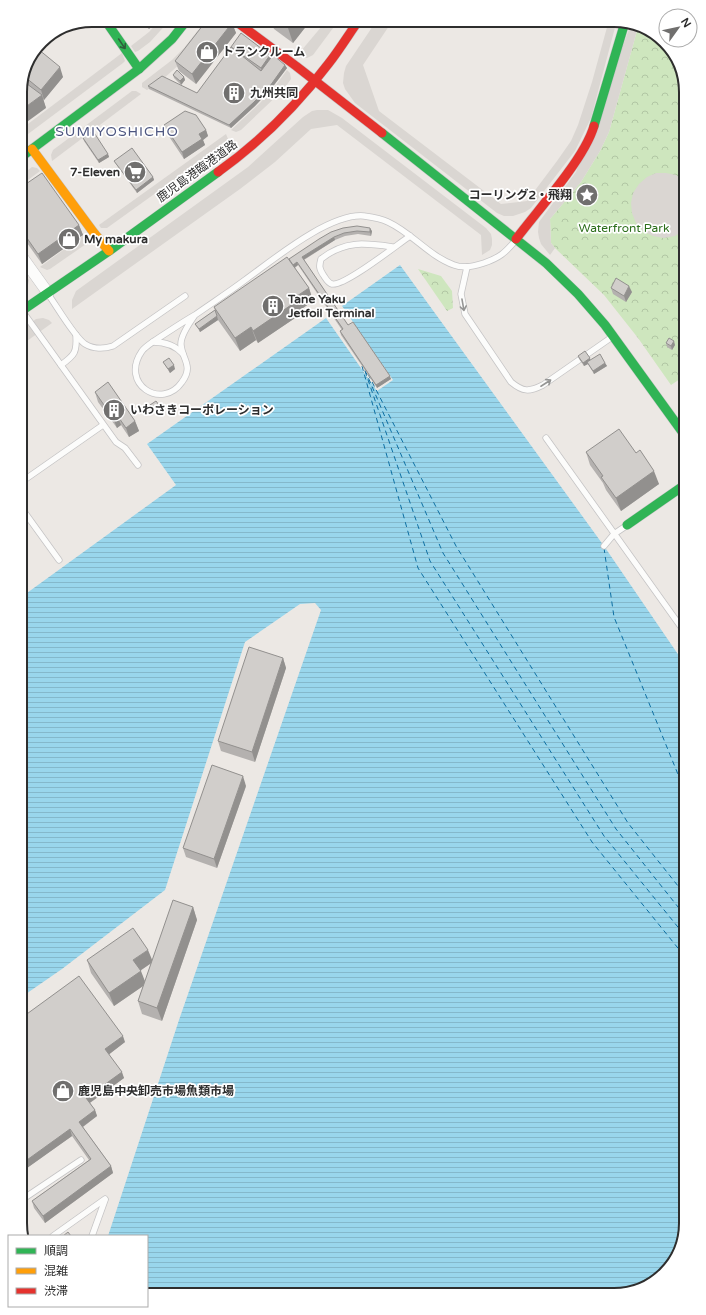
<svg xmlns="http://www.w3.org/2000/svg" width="706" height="1315" font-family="'Varela Round','Noto Sans JP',sans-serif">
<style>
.forest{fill:url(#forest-crowns)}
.plaza{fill:#dad6d2}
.water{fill:url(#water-rules)}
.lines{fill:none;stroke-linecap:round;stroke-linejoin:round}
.ferry{stroke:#0d6fa3;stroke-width:1;stroke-dasharray:5 4;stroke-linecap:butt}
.lane-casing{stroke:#c5c4c5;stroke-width:7}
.street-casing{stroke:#c5c4c5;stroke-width:12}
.fast-casing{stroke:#c5c4c5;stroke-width:10}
.slow-casing{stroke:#c5c4c5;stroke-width:10}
.jam-casing{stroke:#c5c4c5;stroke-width:10}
.lane{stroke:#fcfcfb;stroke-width:5.5}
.street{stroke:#fcfcfb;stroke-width:11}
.fast{stroke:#30b455;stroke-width:9}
.slow{stroke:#ff9f0a;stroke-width:9}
.jam{stroke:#e5322d;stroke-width:9}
.wall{fill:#b4b1af;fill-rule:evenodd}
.shaded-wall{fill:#92908e}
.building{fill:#d1cecb;stroke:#92908e}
.oneway{stroke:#2f5d3c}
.oneway2{stroke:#959594}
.labels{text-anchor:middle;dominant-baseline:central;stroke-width:3.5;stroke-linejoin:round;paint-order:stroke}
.poi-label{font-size:12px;font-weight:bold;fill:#2e2e2e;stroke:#fff;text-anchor:start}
.street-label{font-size:12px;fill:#2e2e2e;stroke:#fff}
.park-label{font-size:12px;fill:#2c6e1b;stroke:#fff}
.quarter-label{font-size:14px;letter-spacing:1px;fill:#4d5680;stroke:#fff}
.rim{fill:none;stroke:#2e2e2e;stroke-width:2}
</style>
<defs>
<pattern id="forest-crowns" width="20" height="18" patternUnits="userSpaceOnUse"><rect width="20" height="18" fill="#cee6be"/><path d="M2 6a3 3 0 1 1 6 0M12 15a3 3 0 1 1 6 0" fill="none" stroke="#b1c6a4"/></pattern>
<pattern id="water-rules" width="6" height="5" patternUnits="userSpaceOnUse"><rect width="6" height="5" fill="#99d6ec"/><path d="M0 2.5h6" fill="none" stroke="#84b8cb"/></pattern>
</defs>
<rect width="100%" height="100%" fill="#ece8e4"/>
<g class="forest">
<path d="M638,27L654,32L680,64L686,92V375L671,385L638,338L604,295L555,248L551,243L550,219L581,182L600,151L609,132Z"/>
<path d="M418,269L441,276L452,291L453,308L447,311Z"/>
</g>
<g class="plaza">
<path d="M160,20H170L150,42L138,51L135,52L131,46L149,32Z"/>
<path d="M206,20H216L181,63L163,79L147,90L142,87V83L172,60L184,48Z"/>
<path d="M327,20H339L313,55L307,58L296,57Z"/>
<path d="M377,20H393L363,65L379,111L501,204L527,201L557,161L571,141L578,125L592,82L609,20H617L591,118L575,151L531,208L525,212L513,216H504L497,213L355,103L345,89L343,83L344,73L346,66Z"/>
<path d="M631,24L638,27L609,132L600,151L581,182L550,219L551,243L555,248L550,255L541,244L539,238L538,232L539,222L576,172Z"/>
<path d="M122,53L125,61L123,63L20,140V130Z"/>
<path d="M287,70L290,73L291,79L283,90L241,130L236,132L231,130L260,103L276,85Z"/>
<path d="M132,91H136L141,94L52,161L51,155L53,150Z"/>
<path d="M317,110H328L342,118L486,228L491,234L492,239V245L490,250L482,255L481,235L337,125L311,129L275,162L240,189L72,309V300L76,291L248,167L303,117L312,111Z"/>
<path d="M226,134L228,139L226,141L178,177L107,228H101L99,225Z"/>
<path d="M32,167L37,168L40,171L20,186V176Z"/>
<path d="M656,173H666L676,175L686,182V229L675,236L664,238L653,236L643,231L636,223L632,213L631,203L633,193L639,184L647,177Z"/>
<path d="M85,234L88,240L86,244L50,269L47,270L40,267Z"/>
<path d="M27,277L29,280L28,285L20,291V282Z"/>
<path d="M43,318L49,320L52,323L20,346V331L36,319Z"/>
</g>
<path class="water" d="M400,265L604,546L686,666V1223L674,1263L642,1289L614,1295H147V1236H108L179,1020L321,610L315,603L300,604L245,642L165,890L62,969L20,998V598L176,485L147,444L326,318L377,391L393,380L342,306Z"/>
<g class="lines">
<g class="ferry">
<path d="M362,366L418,568L592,842L686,958"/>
<path d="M365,370L443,553L616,829L686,917"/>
<path d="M365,371L430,561L604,836L686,937"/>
<path d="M368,374L456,546L628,823L686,896"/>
<path d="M604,548L614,617L686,794"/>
</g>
<g class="lane-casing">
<g id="lane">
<path d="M393,247C365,243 345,240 321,259C319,266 319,269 324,276C326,279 328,283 332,284C344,287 398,244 410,236"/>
<path d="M467,267L461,294L465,314L511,382C523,392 529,392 543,385L612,337"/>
<path d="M48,294C56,305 75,338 85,344C93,349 104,349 113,346L185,296"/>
<path d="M23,312L116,442L125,448L138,465"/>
<path d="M195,315C181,323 168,332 154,341C150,344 145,347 142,351C119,384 162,411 182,382C194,366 182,359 181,345C180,336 190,322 195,315C212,303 229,292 245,280C273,260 329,213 364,216C371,217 382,219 388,222C412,233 429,256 454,265C464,269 475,266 484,263C499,258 505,253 515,241"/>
<path d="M153,342C165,342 175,345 183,354"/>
<path d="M61,365C75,355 77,352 76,335"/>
<path d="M546,438L686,634"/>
<path d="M20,483L103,425"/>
<path d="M20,506L59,560"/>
<path d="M604,546L614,534L626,526"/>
<path d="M20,1201L81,1160"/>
<path d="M53,1236L105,1199"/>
<path d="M92,1236L105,1200"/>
</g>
</g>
<g class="street-casing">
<path id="street" d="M20,254L48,293"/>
</g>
<g class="fast-casing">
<g id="fast">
<path d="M105,20L139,69"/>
<path d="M594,126L625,22"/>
<path d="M382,133L546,263L578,294L605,325L686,437"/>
<path d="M20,158L139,69L172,39L187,20"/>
<path d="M20,312L109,251L218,172"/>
<path d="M627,525L686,484"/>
</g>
</g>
<g class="slow-casing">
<path id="slow" d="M32,149L94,233L109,251"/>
</g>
<g class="jam-casing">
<g id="jam">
<path d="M234,20L296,66L382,133"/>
<path d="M218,172C260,142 298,104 329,63C340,49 349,34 359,20"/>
<path d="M516,239C533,217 551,196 567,174C578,159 589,143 594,126"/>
</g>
</g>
<use href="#lane" class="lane"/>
<use href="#street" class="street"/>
<use href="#fast" class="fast"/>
<use href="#slow" class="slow"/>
<use href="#jam" class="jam"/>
</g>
<g class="wall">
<path d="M137,20H155L156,21L149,29Z"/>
<path d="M270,20H311L293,43L274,29Z"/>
<path d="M232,23L236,33L196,84L179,71L175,61Z"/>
<path d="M231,47L270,55L271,58L287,68L271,89L255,106L231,128L149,89L148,86L197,93L232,48Z"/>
<path d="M38,49L63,77L44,100L43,99L46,108L20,88Z"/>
<path d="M173,75L184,77L185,80L181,85L174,78Z"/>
<path d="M164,125L206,130L208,136L203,140L205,145L184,159L166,132Z"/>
<path d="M83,138L108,154L109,157L99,163L84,141Z"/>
<path d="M114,161L153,177L154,180L137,193L116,164Z"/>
<path d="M20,188L79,225L83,235L42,264L20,233Z"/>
<path d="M343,228L372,231L371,236L358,234L345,236L335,240L304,260L348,325L391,379L377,388L341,335L340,331L342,330L298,265L295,268L309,288L313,301L300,310L301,314L258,343L256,340L240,351L218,320L200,332L197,327L195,324L215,310L214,307L289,259Z"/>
<path d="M611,288L632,292L626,302L613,294Z"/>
<path d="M666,343L675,345L672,350L667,347Z"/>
<path d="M578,356L590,360L605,363L607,366L594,374L588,364L584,366L579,359Z"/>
<path d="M163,362L175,369L170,373L165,365Z"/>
<path d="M95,392L135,421L139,431L129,437L121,425L117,428L98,402Z"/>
<path d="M150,405L163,413L157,416L152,408Z"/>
<path d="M586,452L636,453L659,484L621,511L606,490L603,483L590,465Z"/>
<path d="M283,658L286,668L255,762L221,751L218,741Z"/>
<path d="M246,786L217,868L186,857L183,848Z"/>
<path d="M193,907L197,920L162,1021L142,1014L138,1001L143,986L114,1006L91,973L87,960L152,961ZM151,963L145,982L140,971Z"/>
<path d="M20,1019L125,1042L109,1054L124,1078L90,1103L95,1110L97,1116L83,1127L111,1166L113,1173L45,1223L34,1208L32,1201L89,1160L72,1136L20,1173Z"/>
</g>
<g class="shaded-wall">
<path d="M145,20H155L156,21L149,29Z"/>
<path d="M290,20H311L293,43L287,25Z"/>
<path d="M232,23L236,33L196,84L192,74Z"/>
<path d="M270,55L271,58L262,71L261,68Z"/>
<path d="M285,65L287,68L271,89L255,106L231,128L229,125Z"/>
<path d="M60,67L63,77L44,100L41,90Z"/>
<path d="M184,77L185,80L181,85L180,81Z"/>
<path d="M42,95L46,108L20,127V111Z"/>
<path d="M206,130L208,136L203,140L205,145L184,159L182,152L199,134Z"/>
<path d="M108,154L109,157L99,163L98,160Z"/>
<path d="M153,177L154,180L137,193L136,190Z"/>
<path d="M79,225L83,235L42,264L38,254Z"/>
<path d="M370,228L372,231L371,236L370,232Z"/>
<path d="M334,237L335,240L303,260L302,257Z"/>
<path d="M297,262L298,265L221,318Z"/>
<path d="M20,265L24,277L20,280Z"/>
<path d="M629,286L632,292L626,302L624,296Z"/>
<path d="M309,288L313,301L300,310L301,314L258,343L253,331L294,298Z"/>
<path d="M217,316L218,320L200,332L199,329Z"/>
<path d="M251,327L256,340L240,351L235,338Z"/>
<path d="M674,341L675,345L672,350L671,346Z"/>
<path d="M590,358L591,362H587L588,364L584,366L583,363Z"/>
<path d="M605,363L607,366L594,374L593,371Z"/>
<path d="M174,365L175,369L170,373L168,369Z"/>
<path d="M390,376L391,379L377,388L376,385Z"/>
<path d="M162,409L163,413L157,416L156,413Z"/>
<path d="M117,415L121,425L117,428L113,418Z"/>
<path d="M135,421L139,431L129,437L126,428Z"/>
<path d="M654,471L659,484L621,511L616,498Z"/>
<path d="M283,658L286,668L255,762L252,752Z"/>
<path d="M243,776L246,786L217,868L214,859Z"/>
<path d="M193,907L197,920L162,1021L157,1008Z"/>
<path d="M148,950L153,962L138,972L133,960Z"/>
<path d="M141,971L146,984L114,1006L109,993Z"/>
<path d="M123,1036L125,1042L107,1056L105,1049Z"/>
<path d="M122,1072L124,1078L88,1104L86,1098Z"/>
<path d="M95,1110L97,1116L81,1128L79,1122Z"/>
<path d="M70,1129L72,1136L20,1173V1165Z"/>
<path d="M111,1166L113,1173L45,1223L43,1216Z"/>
<path d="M23,1225L27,1235L25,1236H23L21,1227Z"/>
</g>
<g class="building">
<path d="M207,20H229L232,23L192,74L175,61Z"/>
<path d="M280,20H290L287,25Z"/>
<path d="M241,33L270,55L261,68L231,47Z"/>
<path d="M231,47L261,71L273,55L285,65L270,86L254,102L229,125L148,86L162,76L197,93Z"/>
<path d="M38,49L60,67L41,90L25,77Z"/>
<path d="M177,70L184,77L180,81L173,75Z"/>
<path d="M23,81L42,95L20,111V88Z"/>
<path d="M185,111L196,115L206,130L199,134L202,139L182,152L164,125Z"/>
<path d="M93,131L108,154L98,160L83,138Z"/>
<path d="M132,148L153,177L136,190L114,161Z"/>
<path d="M42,173L79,225L38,254L20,228V188Z"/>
<path d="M357,226L370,228V232L357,231L344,233L334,237L302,257L348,325L353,322L390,376L376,385L340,331L343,329L297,262L293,265L289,259L319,239L331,232L343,228Z"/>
<path d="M287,257L309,288L294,298L297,301L253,331L251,327L235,338L214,307Z"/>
<path d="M616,278L629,286L624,296L611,288Z"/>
<path d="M215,310L217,316L199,329L195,324Z"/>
<path d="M669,338L674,341L671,346L666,343Z"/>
<path d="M585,351L590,358L583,363L578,356Z"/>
<path d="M600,354L605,363L593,371L587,362Z"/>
<path d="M169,358L174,365L168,369L163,362Z"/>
<path d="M108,382L135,421L126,428L117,415L113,418L95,392Z"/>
<path d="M156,401L162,409L156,413L150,405Z"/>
<path d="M619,429L636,453L640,450L654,471L616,498L601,477L603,476L586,452Z"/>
<path d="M249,647L283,658L252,752L218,741Z"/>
<path d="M212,765L243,776L214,859L183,848Z"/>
<path d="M173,900L193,907L157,1008L138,1001Z"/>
<path d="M133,928L148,950L133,960L141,971L109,993L87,960Z"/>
<path d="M79,976L123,1036L105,1049L122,1072L86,1098L95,1110L79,1122L111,1166L43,1216L32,1201L91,1159L70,1129L20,1165V1019Z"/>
<path d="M20,1220L23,1225L21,1227L20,1223Z"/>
<path d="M68,1232L71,1236H63Z"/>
</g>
<defs><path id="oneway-shaft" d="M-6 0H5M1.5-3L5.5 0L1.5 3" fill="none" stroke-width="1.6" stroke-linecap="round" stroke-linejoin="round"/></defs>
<use class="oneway" href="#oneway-shaft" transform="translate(122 44) rotate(56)"/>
<g class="oneway2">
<use href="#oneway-shaft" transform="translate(463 305) rotate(80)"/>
<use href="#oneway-shaft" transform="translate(546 383) rotate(-33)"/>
</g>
<defs>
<g id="shop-disc" transform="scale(1.15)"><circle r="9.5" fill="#706f6e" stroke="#fff"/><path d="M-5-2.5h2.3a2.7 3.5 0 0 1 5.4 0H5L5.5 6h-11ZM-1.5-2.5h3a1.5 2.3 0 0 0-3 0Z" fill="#fff"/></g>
<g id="building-disc" transform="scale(1.15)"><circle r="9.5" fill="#706f6e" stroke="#fff"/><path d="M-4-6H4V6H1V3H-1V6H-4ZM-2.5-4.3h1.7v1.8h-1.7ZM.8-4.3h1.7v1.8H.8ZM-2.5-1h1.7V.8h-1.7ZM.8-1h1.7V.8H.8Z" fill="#fff"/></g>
<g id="supermarket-disc" transform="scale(1.15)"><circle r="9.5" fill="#706f6e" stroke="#fff"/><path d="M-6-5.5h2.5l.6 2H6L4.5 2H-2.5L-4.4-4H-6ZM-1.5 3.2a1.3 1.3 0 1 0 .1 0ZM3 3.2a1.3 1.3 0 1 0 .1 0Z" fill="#fff"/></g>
<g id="sight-disc" transform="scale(1.15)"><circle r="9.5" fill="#706f6e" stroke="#fff"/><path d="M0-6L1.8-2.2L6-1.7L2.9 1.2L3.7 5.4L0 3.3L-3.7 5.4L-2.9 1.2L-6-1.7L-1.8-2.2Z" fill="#fff"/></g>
</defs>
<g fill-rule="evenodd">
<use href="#shop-disc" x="207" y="52"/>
<use href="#building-disc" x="234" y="93"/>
<use href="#supermarket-disc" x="135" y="172"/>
<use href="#sight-disc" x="587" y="195"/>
<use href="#shop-disc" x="69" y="239"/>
<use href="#building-disc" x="273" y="306"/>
<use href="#building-disc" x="114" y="410"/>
<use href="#shop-disc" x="63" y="1091"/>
</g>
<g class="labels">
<g class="poi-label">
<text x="222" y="52">トランクルーム</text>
<text x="250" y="93">九州共同</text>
<text x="120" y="172" text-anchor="end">7-Eleven</text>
<text x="572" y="195" text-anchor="end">コーリング2・飛翔</text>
<text x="84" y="239">My makura</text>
<text x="288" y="299">Tane Yaku<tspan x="288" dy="14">Jetfoil Terminal</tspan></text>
<text x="130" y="410">いわさきコーポレーション</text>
<text x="78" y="1091">鹿児島中央卸売市場魚類市場</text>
</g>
<g class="street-label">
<text transform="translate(197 171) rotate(-36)">鹿児島港臨港道路</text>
</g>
<g class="park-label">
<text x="624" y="228">Waterfront Park</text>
</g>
<g class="quarter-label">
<text x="117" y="131">SUMIYOSHICHO</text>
</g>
</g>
<path d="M0 0H706V1315H0ZM92 27H614A65 65 0 0 1 679 92V1223A65 65 0 0 1 614 1288H92A65 65 0 0 1 27 1223V92A65 65 0 0 1 92 27Z" fill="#fff" fill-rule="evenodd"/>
<path class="rim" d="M92 27H614A65 65 0 0 1 679 92V1223A65 65 0 0 1 614 1288H92A65 65 0 0 1 27 1223V92A65 65 0 0 1 92 27Z"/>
<rect x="8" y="1235" width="140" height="72" fill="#ffffff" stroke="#ababab"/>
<rect x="16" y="1248" width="20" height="6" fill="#30b455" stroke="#ababab"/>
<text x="44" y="1255" font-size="12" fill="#2e2e2e">順調</text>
<rect x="16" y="1268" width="20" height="6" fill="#ff9f0a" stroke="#ababab"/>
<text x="44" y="1275" font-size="12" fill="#2e2e2e">混雑</text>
<rect x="16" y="1288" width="20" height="6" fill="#e5322d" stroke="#ababab"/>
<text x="44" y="1295" font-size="12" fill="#2e2e2e">渋滞</text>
<g transform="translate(678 28) rotate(57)"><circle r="19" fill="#ffffff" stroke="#ababab"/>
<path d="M0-3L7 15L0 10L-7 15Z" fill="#706f6e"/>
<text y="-6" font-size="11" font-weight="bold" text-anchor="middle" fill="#2e2e2e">N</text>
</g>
</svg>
